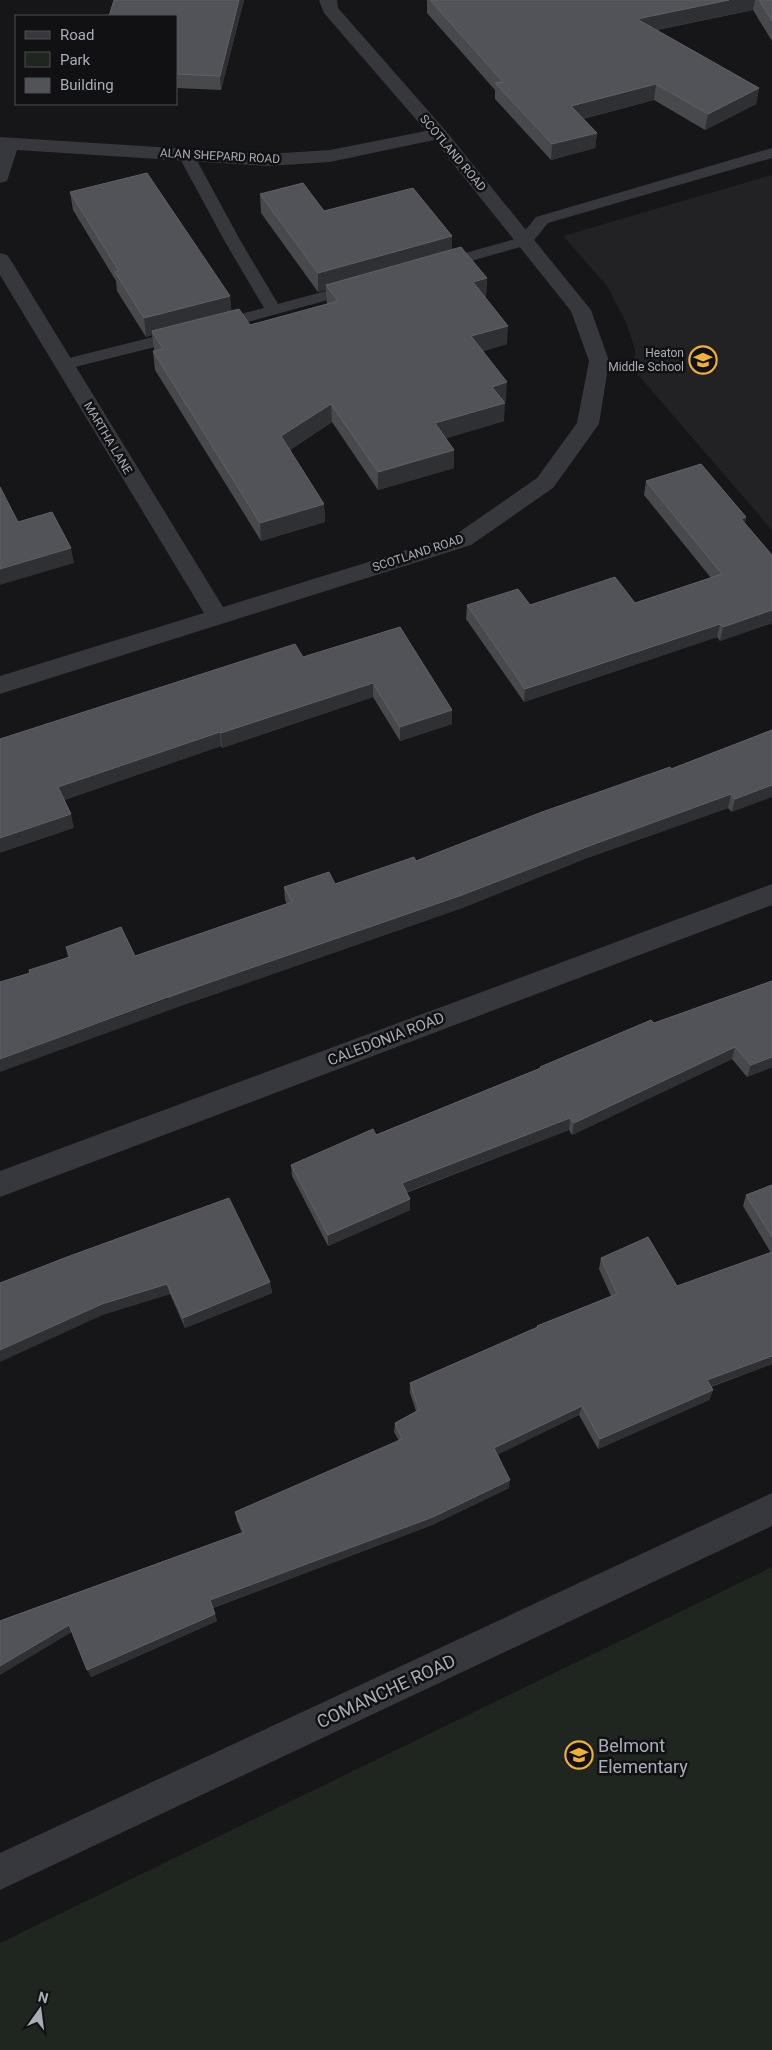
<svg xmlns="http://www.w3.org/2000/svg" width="772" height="2050" font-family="Roboto,sans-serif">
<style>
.built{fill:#222225}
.green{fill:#1e261f}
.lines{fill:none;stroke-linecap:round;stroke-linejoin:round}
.lane{fill:#37383d;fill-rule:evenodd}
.street{fill:#37383d;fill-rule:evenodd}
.wall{fill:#47494d}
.shaded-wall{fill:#2f3033}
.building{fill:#525359;stroke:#5f6168}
.labels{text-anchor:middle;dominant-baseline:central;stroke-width:5;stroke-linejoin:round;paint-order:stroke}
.far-street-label{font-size:12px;fill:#a8adb8;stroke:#111113}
.far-poi-label{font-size:12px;fill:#a8adb8;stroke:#111113;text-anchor:end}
.street-label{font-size:15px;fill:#a8adb8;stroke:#111113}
.near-street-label{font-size:18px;fill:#a8adb8;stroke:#111113}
.near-poi-label{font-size:18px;fill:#a8adb8;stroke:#111113;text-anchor:start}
</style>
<rect width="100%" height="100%" fill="#161618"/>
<path class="built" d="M772,175V530L634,370L635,349L625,320L607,286L563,236Z"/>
<path class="green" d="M772,1567V2050H0V1943Z"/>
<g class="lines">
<g class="lane">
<path d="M772,148V158L548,223L531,244L439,270L433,268L431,265L433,262L519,238L536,217Z"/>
<path d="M186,150L191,152L194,155L240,240L278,304L355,283L361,285L363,288L361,291L215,331L209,330L207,326L209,322L264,308L224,240L178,155L181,152Z"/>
<path d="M181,330L187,331L189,335L187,339L63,370L57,369L55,365L57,361Z"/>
</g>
<g class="street">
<path d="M319,0H337L338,8L445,130L591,310L609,361L599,424L553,488L471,545L0,694V676L204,613L0,275V253L7,255L10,259L223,607L455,535L537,478L577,423L589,361L571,311L434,140L330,162L268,166L17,150L7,181L0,183V137L268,154L330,150L426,131L324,13Z"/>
<path d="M772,884V905L0,1197V1171Z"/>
<path d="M772,1493V1526L0,1890V1853Z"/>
</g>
</g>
<g class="wall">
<path d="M244,0L221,90L176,88V16Z"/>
<path d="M427,0H772V41L753,10L657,30L759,88L756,104L705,130L654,100L583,119L597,133L595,148L551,160L495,99V90L427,13Z"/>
<path d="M70,192L230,296L231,311L250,325L327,304L326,290L318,292L261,213L260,194L324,211L452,236V250L487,278L486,296L485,297L507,344L483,351L506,401H504V421L446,438L454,450V468L378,490L332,422L290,450L324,504L325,522L261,541L155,370L153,351H155L154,349L152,335L146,337L117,291L116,281L73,210Z"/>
<path d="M646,481L746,517L745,523L772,555V623L720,641L717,637L524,702L466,619L467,605H530L635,603L711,578L644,495Z"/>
<path d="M400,627L452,724L400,741L373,697L222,748L221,746L64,800L74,828L0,739L303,657Z"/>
<path d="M772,730L732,812L728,808L587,858L462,908L192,1002L30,973L68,957L66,947L135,956L287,904L285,900L284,887L335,884L416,861L671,769Z"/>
<path d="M772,981V1067L747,1077L732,1059L572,1135L569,1130L406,1193L410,1210L328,1246L292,1176L291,1165L376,1135L540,1068V1067L654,1023Z"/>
<path d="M772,1185V1364L711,1387L713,1390L709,1400L598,1449L579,1415L498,1454L509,1488L432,1525L213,1608L217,1621L91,1677L72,1632L1,1620L242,1533L237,1521L235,1512L399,1441L394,1432L395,1423L416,1411L410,1393V1383L537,1327V1326L611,1296L599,1269L601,1258L677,1286L771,1253L743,1206L746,1195Z"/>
<path d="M270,1282L272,1293L185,1328L170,1294L105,1314L0,1283Z"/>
</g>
<g class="shaded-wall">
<path d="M239,0H244L221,90L220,76Z"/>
<path d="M729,0H755L753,10L635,34L637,19Z"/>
<path d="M656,84L654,100L570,122L571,106Z"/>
<path d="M759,88L756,104L705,130L708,114Z"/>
<path d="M597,133L595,148L551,160L552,144Z"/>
<path d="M452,236V255L326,285V290L318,292V273Z"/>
<path d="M487,278L486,296L472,300L473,282Z"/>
<path d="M230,296L232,315L152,331V335L146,337L144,318Z"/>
<path d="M508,326L507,344L470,354L471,336Z"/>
<path d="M507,382L506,401L491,405L492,387Z"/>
<path d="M505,403L504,421L434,442L435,423Z"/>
<path d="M331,404L332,422L282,455L281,436Z"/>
<path d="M454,450V468L378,490V472Z"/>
<path d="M324,504L325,522L261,541L260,523Z"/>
<path d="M746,517L743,531L741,519Z"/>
<path d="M71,548L74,563L0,585V569Z"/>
<path d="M772,610V623L720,641L723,627Z"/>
<path d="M720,624L717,637L524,702L525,689Z"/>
<path d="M373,683V697L222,748L221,733Z"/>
<path d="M452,710V724L400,741V727Z"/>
<path d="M220,732L221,746L61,801L58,787Z"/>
<path d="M772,785V797L732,812L735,799Z"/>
<path d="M731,794L728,808L587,858L462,908L192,1002L0,1072V1059Z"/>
<path d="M71,814L74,828L0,853V838Z"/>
<path d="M735,1047L732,1059L572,1135L574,1123Z"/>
<path d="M772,1057V1067L747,1077L751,1065Z"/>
<path d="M570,1118L569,1130L401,1194L402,1183Z"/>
<path d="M410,1199V1210L328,1246V1235Z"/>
<path d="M270,1282L272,1293L185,1328L183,1318Z"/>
<path d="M167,1284L170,1294L105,1314L0,1362V1350L102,1304Z"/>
<path d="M772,1356V1364L703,1389L707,1380Z"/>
<path d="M713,1390L709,1400L598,1449L600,1439Z"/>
<path d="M582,1406L579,1415L493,1457L494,1448Z"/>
<path d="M510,1480L509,1488L432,1525L212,1608L210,1600Z"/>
<path d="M215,1614L217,1621L91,1677L87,1670Z"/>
<path d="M69,1625L72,1632L0,1675V1666Z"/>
</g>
<g class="building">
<path d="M114,0H239L220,76L176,74V16H109Z"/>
<path d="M430,0H729L637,19L759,88L708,114L656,84L571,106L597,133L552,144L495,83L503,82Z"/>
<path d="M759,0H772V21Z"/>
<path d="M147,173L230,296L144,318L115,272L119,271L70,192Z"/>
<path d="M303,183L324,211L413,188L452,236L318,273L260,194Z"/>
<path d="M461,247L487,278L473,282L508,326L471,336L507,382L492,387L505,403L435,423L454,450L378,472L331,404L281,436L324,504L260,523L153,351L163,349L152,331L239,309L250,325L338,301L326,285Z"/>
<path d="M701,464L746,517L741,519L772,555V610L723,627L720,624L525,689L467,605L518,589L530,605L615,577L635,603L722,574L646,481Z"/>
<path d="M0,487L18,522L52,512L71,548L0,569Z"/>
<path d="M400,627L452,710L400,727L373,683L221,733L220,732L58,787L71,814L0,838V739L295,644L303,657Z"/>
<path d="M772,730V785L735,799L731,794L589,846L462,895L190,989L0,1059V982L30,973L29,970L70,957L66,947L121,927L135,956L292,902L284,887L329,872L335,884L414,857L416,861L542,812L670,767L671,769Z"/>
<path d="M772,981V1057L751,1065L735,1047L574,1123L570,1118L402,1183L410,1199L328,1235L291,1165L373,1129L376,1135L541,1068L540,1067L651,1020L654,1023Z"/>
<path d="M772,1185V1237L746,1195Z"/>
<path d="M229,1198L270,1282L183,1318L167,1284L102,1304L0,1350V1283L67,1257Z"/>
<path d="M648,1237L677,1286L772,1252V1356L707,1380L713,1390L600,1439L582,1406L494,1448L510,1480L433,1517L210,1600L215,1614L87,1670L69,1625L0,1666V1621L244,1532L235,1512L402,1439L395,1423L419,1410L410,1383L538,1327L537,1326L617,1294L601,1258Z"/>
</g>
<defs>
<g id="school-ring" transform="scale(1.4375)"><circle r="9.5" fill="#111113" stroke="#f2b134" stroke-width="1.5"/><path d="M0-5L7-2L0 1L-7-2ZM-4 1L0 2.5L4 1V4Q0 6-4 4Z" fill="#f2b134"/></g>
</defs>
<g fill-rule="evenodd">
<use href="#school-ring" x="703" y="360"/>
<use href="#school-ring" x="579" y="1755"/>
</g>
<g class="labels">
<g class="far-street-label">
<text transform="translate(453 153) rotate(50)">SCOTLAND ROAD</text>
<text transform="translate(220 156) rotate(3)">ALAN SHEPARD ROAD</text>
<text transform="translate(108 438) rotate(59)">MARTHA LANE</text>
<text transform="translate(418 553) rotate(-18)">SCOTLAND ROAD</text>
</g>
<g class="far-poi-label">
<text x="684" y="353">Heaton<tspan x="684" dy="14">Middle School</tspan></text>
</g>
<g class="street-label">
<text transform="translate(386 1039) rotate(-21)">CALEDONIA ROAD</text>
</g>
<g class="near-street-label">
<text transform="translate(386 1691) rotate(-25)">COMANCHE ROAD</text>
</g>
<g class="near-poi-label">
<text x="598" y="1745">Belmont<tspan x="598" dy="21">Elementary</tspan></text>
</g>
</g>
<rect x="15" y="15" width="162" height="90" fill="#111113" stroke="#4d4f55"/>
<rect x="25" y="31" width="25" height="8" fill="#37383d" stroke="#4d4f55"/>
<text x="60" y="40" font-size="15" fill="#a8adb8">Road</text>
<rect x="25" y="52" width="25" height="15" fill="#1e261f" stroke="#4d4f55"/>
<text x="60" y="65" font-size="15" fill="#a8adb8">Park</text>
<rect x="25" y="78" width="25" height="15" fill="#525359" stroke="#4d4f55"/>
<text x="60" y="90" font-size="15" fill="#a8adb8">Building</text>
<g transform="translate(40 2010) rotate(14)" stroke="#111113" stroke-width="4" paint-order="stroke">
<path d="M0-4L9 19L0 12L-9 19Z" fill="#a8adb8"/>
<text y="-8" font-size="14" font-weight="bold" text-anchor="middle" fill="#a8adb8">N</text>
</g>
</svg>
